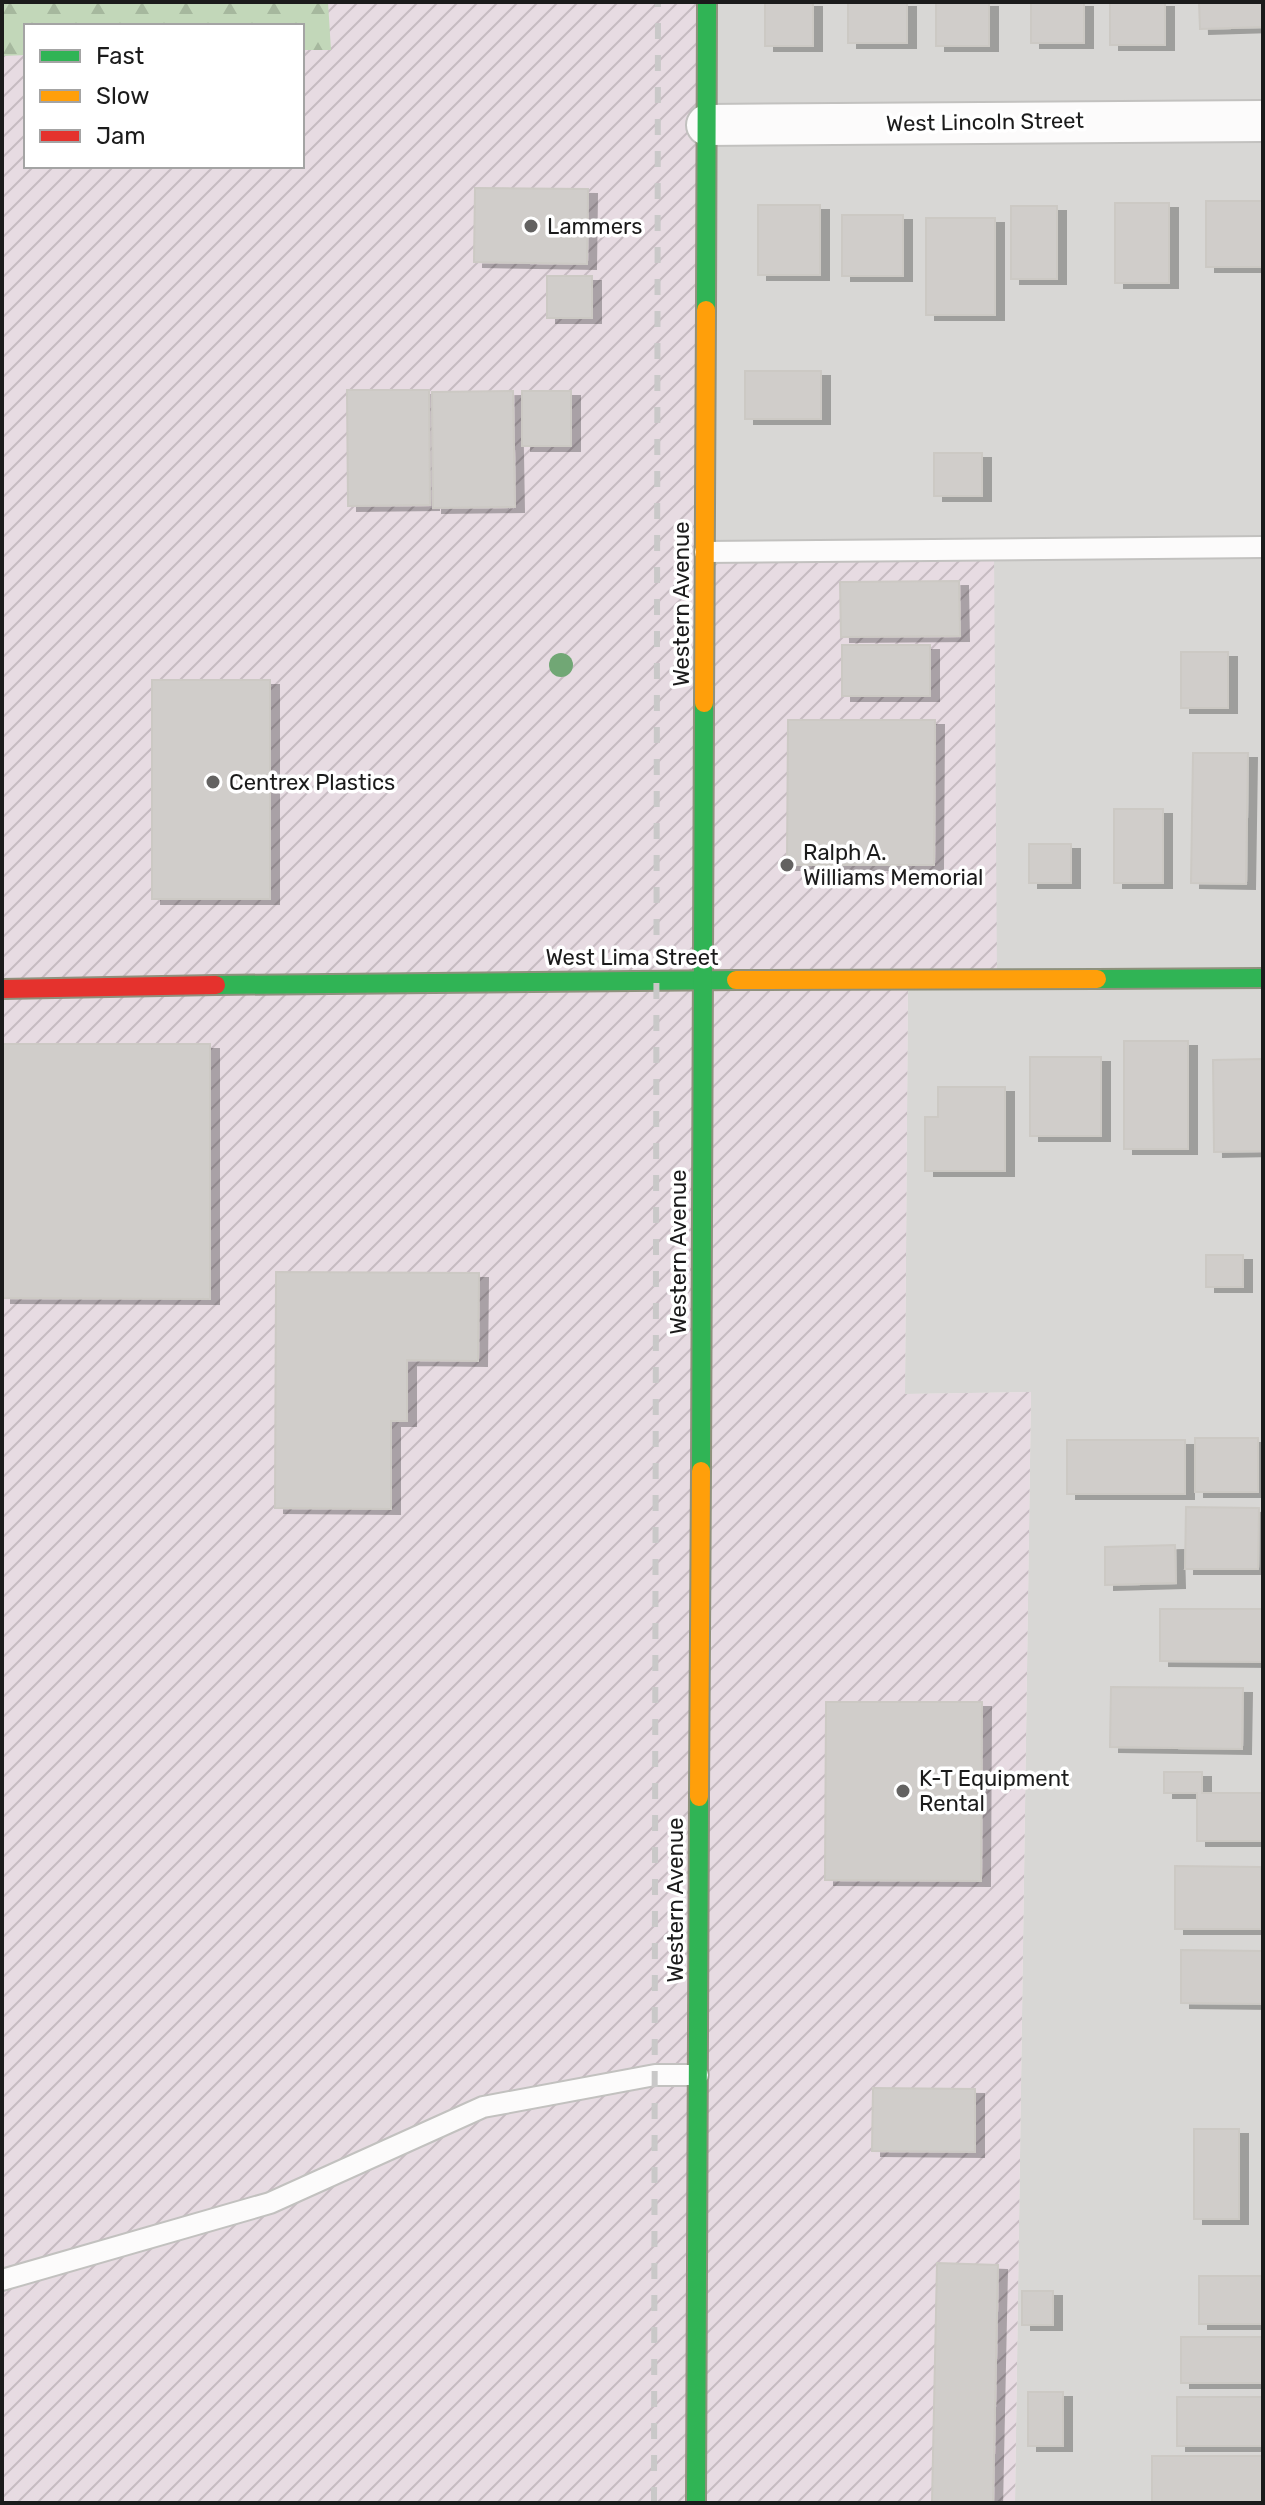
<svg xmlns="http://www.w3.org/2000/svg" width="1265" height="2505" font-family="Rubik,sans-serif">
<style>
.residential{fill:#d8d7d5}
.industrial{fill:url(#industrial-furrows);fill-rule:evenodd}
.forest{fill:url(#forest-firs)}
.building{fill:#d0cdca;stroke:#ccc9c4;stroke-width:2;filter:url(#shadow)}
.lines{fill:none;stroke-linecap:round;stroke-linejoin:round}
.lane-casing{stroke:#c2c1bf;stroke-width:24}
.street-casing{stroke:#c2c1bf;stroke-width:44}
.fast-casing{stroke:#8f917d;stroke-width:22}
.slow-casing{stroke:#8f917d;stroke-width:22}
.jam-casing{stroke:#8f917d;stroke-width:22}
.lane{stroke:#fcfbfb;stroke-width:20}
.street{stroke:#fcfbfb;stroke-width:40}
.fast{stroke:#30b455;stroke-width:18}
.slow{stroke:#ff9f0a;stroke-width:18}
.jam{stroke:#e5322d;stroke-width:18}
.rail{stroke:#c9c8c8;stroke-width:6;stroke-dasharray:16 16;stroke-linecap:butt}
.tree{fill:#71a775}
.poi-dot{fill:#636261;stroke:#fff;stroke-width:3}
.labels{text-anchor:middle;dominant-baseline:central;stroke-width:7;stroke-linejoin:round;paint-order:stroke}
.street-label{font-size:22px;fill:#1b1b1b;stroke:#fff}
.poi-label{font-size:22px;fill:#1b1b1b;stroke:#fff;text-anchor:start}
</style>
<defs>
<pattern id="industrial-furrows" width="10" height="10" patternUnits="userSpaceOnUse" patternTransform="scale(2)"><rect width="10" height="10" fill="#e7dbe2"/><path d="M-1 1l2-2M0 10L10 0M9 11l2-2" fill="none" stroke="#c6bbc1"/></pattern>
<pattern id="forest-firs" width="22" height="20" patternUnits="userSpaceOnUse" patternTransform="scale(2)"><rect width="22" height="20" fill="#c2d7b9"/><path d="M5 1l3.5 6h-7zM16 11l3.5 6h-7z" fill="#a6b89e"/></pattern>
<filter id="shadow"><feDropShadow dx="9" dy="5" stdDeviation="0" flood-color="#0004"/></filter>
</defs>
<rect width="100%" height="100%" fill="#e9e7e3"/>
<path class="residential" d="M707,2H1263V2503H1015L1031,1392L905,1394L908,980L705,552Z"/>
<path class="industrial" d="M2,2H707L705,552L994,550L997,979L908,981L905,1394L1031,1392L1015,2503H2ZM26,26H302V166H26Z"/>
<path class="forest" d="M2,2H328L331,50H302V26H26V55L2,56Z"/>
<g class="building">
<rect x="765" y="2" width="48" height="44"/>
<rect x="848" y="2" width="59" height="41"/>
<rect x="936" y="2" width="53" height="44"/>
<rect x="1031" y="2" width="53" height="41"/>
<rect x="1110" y="2" width="55" height="43"/>
<path d="M1199,2H1263V27L1200,29Z"/>
<path d="M475,188L588,189L587,264L474,262Z"/>
<rect x="1206" y="201" width="57" height="66"/>
<rect x="1115" y="203" width="54" height="80"/>
<rect x="758" y="205" width="62" height="70"/>
<rect x="1011" y="206" width="46" height="73"/>
<rect x="842" y="215" width="61" height="61"/>
<rect x="926" y="218" width="69" height="97"/>
<rect x="547" y="276" width="45" height="42"/>
<rect x="745" y="371" width="76" height="48"/>
<path d="M347,390H429L430,505L348,506Z"/>
<path d="M513,391L515,507L433,508L432,392Z"/>
<rect x="522" y="391" width="49" height="55"/>
<rect x="934" y="453" width="48" height="43"/>
<path d="M959,581L960,636L841,637L840,582Z"/>
<rect x="842" y="645" width="88" height="51"/>
<rect x="1181" y="652" width="47" height="56"/>
<rect x="152" y="680" width="118" height="219"/>
<path d="M788,720H935L934,865H787Z"/>
<path d="M1193,753H1248L1246,884L1191,883Z"/>
<rect x="1114" y="809" width="49" height="74"/>
<rect x="1029" y="844" width="42" height="39"/>
<rect x="1124" y="1041" width="64" height="108"/>
<path d="M2,1044H210V1299L2,1298Z"/>
<rect x="1030" y="1057" width="71" height="79"/>
<path d="M1263,1059V1151L1214,1152L1213,1060Z"/>
<path d="M938,1087H1005V1171H925V1117H938Z"/>
<rect x="1206" y="1255" width="37" height="32"/>
<path d="M276,1272L479,1273L478,1361L407,1360V1421H391V1509L275,1508Z"/>
<rect x="1195" y="1438" width="63" height="54"/>
<rect x="1067" y="1440" width="118" height="54"/>
<path d="M1186,1507L1259,1508L1258,1569H1185Z"/>
<path d="M1175,1545L1176,1583L1105,1585V1547Z"/>
<path d="M1160,1609H1263V1662L1160,1661Z"/>
<path d="M1111,1687L1243,1688L1242,1749L1110,1747Z"/>
<path d="M826,1702H982L981,1881L825,1880Z"/>
<path d="M1164,1772H1202V1793H1263V1841H1197V1793H1164Z"/>
<path d="M1175,1866L1261,1867V1929H1175Z"/>
<path d="M1181,1950L1263,1951L1262,2004L1181,2003Z"/>
<path d="M873,2088L975,2089V2152L872,2151Z"/>
<rect x="1194" y="2129" width="45" height="90"/>
<path d="M937,2263L998,2265L993,2503H932Z"/>
<rect x="1199" y="2276" width="64" height="48"/>
<rect x="1022" y="2291" width="31" height="34"/>
<rect x="1181" y="2337" width="82" height="46"/>
<rect x="1028" y="2392" width="35" height="54"/>
<rect x="1177" y="2397" width="86" height="49"/>
<rect x="1152" y="2456" width="111" height="47"/>
</g>
<g class="lines">
<g class="lane-casing">
<g id="lane">
<path d="M705,552L1263,547"/>
<path d="M2,2280L270,2203L483,2107L655,2075H698"/>
</g>
</g>
<g class="street-casing">
<path id="street" d="M707,125L1263,121"/>
</g>
<g class="fast-casing">
<g id="fast">
<path d="M706,310L707,2"/>
<path d="M1097,979L1263,978"/>
<path d="M216,985L736,980"/>
<path d="M701,1471L704,703"/>
<path d="M696,2503L699,1797"/>
</g>
</g>
<g class="slow-casing">
<g id="slow">
<path d="M704,703L706,310"/>
<path d="M736,980L1097,979"/>
<path d="M699,1797L701,1471"/>
</g>
</g>
<g class="jam-casing">
<path id="jam" d="M2,989L216,985"/>
</g>
<use href="#lane" class="lane"/>
<use href="#street" class="street"/>
<use href="#fast" class="fast"/>
<use href="#slow" class="slow"/>
<use href="#jam" class="jam"/>
<path class="rail" d="M654,2503L658,2"/>
</g>
<circle class="tree" cx="561" cy="665" r="12"/>
<g class="poi-dot">
<circle cx="531" cy="226" r="8"/>
<circle cx="213" cy="782" r="8"/>
<circle cx="787" cy="865" r="8"/>
<circle cx="903" cy="1791" r="8"/>
</g>
<g class="labels">
<g class="street-label">
<text transform="translate(985 122) rotate(-1)">West Lincoln Street</text>
<text transform="translate(681 604) rotate(-90)">Western Avenue</text>
<text x="632" y="957">West Lima Street</text>
<text transform="translate(678 1252) rotate(-90)">Western Avenue</text>
<text transform="translate(675 1900) rotate(-90)">Western Avenue</text>
</g>
<g class="poi-label">
<text x="547" y="226">Lammers</text>
<text x="229" y="782">Centrex Plastics</text>
<text x="803" y="852">Ralph A.<tspan x="803" dy="25">Williams Memorial</tspan></text>
<text x="919" y="1778">K-T Equipment<tspan x="919" dy="25">Rental</tspan></text>
</g>
</g>
<rect width="1265" height="2505" fill="none" stroke="#1b1b1b" stroke-width="8"/>
<rect x="24" y="24" width="280" height="144" fill="#ffffff" stroke="#a4a4a4" stroke-width="2"/>
<rect x="40" y="50" width="40" height="12" fill="#30b455" stroke="#a4a4a4" stroke-width="2"/>
<text x="96" y="64" font-size="24" fill="#1b1b1b">Fast</text>
<rect x="40" y="90" width="40" height="12" fill="#ff9f0a" stroke="#a4a4a4" stroke-width="2"/>
<text x="96" y="104" font-size="24" fill="#1b1b1b">Slow</text>
<rect x="40" y="130" width="40" height="12" fill="#e5322d" stroke="#a4a4a4" stroke-width="2"/>
<text x="96" y="144" font-size="24" fill="#1b1b1b">Jam</text>
</svg>
